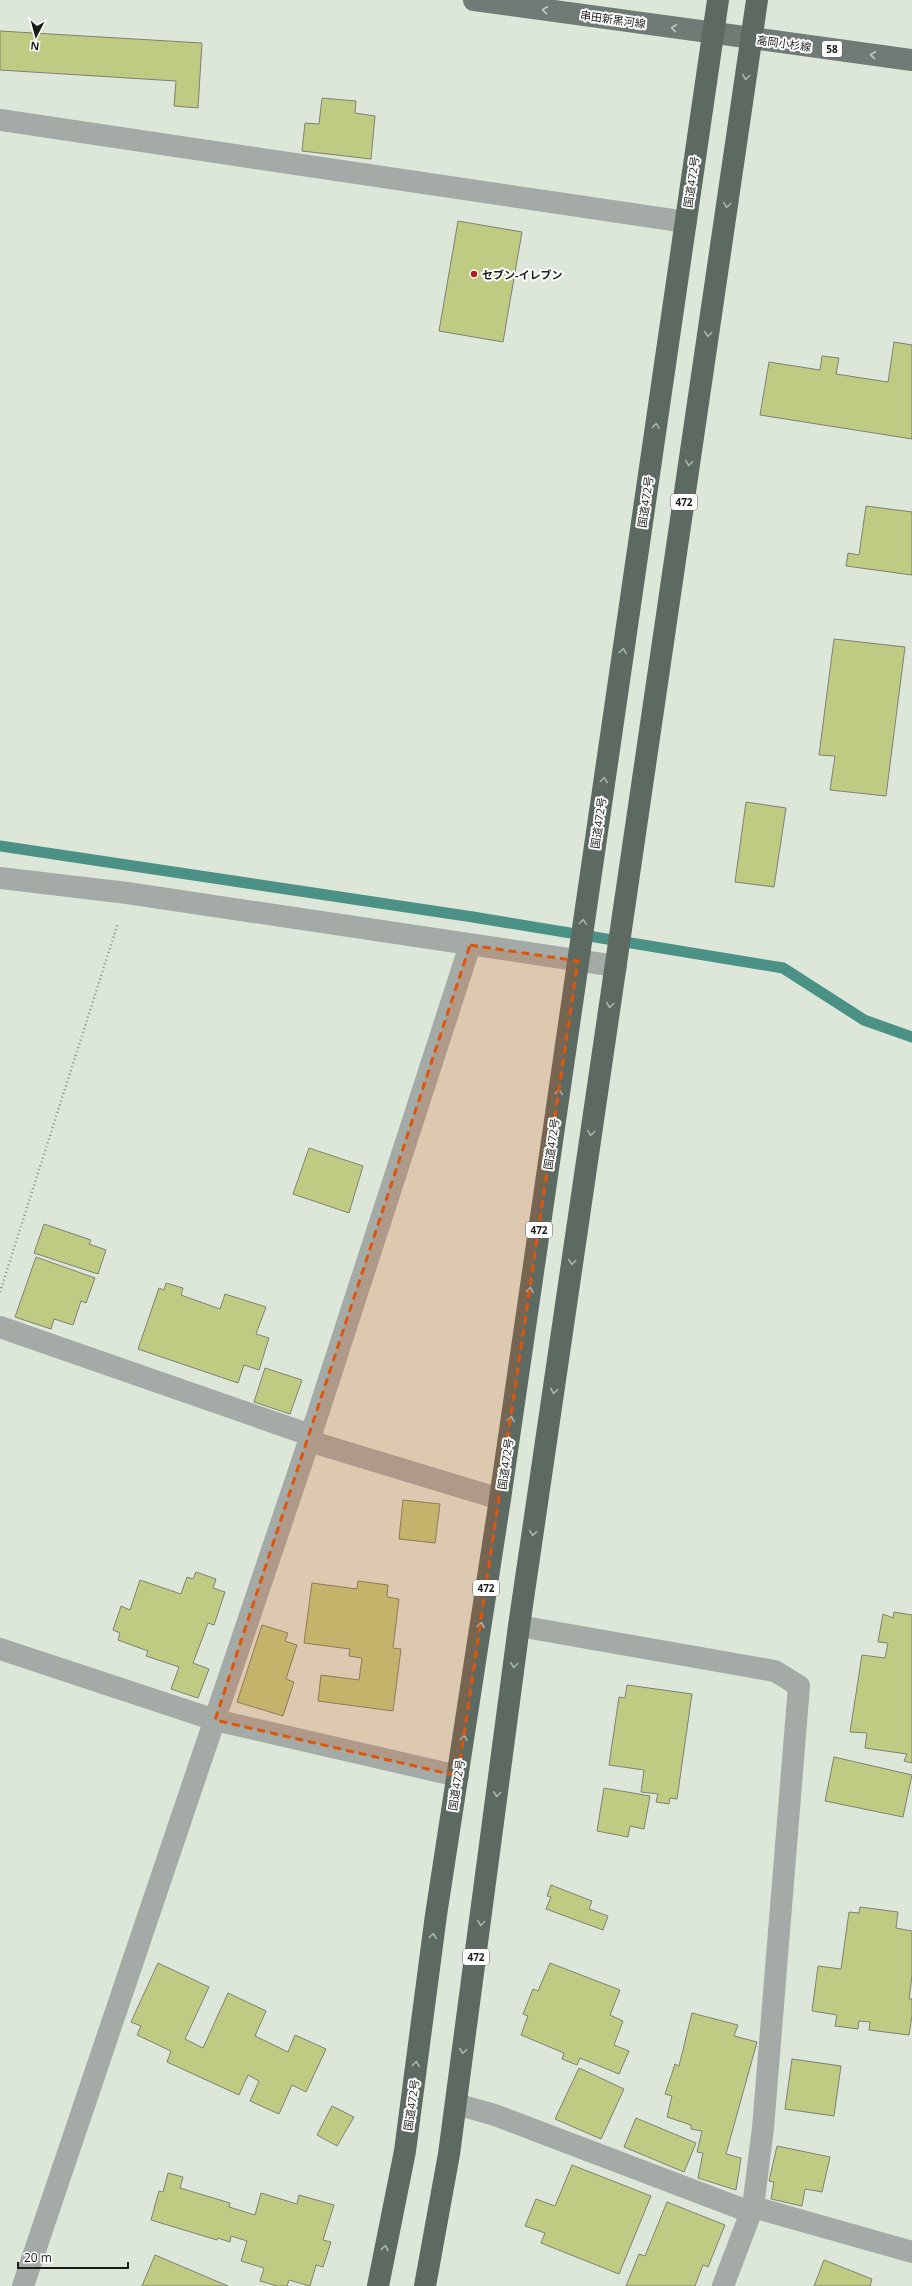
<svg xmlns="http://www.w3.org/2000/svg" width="912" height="2286" font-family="'Open Sans','Noto Sans JP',sans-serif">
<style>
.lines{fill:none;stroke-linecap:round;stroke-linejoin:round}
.stream{stroke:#4b9185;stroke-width:11}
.building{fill:#bfcb82;stroke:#7e8172}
.path{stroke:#878f85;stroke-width:2.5;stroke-dasharray:1 3;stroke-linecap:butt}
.minor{stroke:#a4aba7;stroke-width:22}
.major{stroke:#6f7b74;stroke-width:22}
.highway{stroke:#5c6a62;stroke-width:22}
.oneway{stroke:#c5cac7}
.oneway2{stroke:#aeb4b0}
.marked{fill:#de560d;fill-opacity:0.2;stroke:#de560d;stroke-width:3;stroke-dasharray:8 5;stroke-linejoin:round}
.poi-dot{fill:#b0201d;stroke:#fff;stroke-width:1.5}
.labels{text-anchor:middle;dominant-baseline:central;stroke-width:4;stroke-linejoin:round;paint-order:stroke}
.shield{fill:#fff;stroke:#5e615d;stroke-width:1}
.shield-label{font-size:10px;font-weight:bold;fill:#191d18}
.street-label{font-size:11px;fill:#191d18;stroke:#fff}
.poi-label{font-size:11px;font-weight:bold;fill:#191d18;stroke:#fff;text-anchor:start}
</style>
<rect width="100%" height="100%" fill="#dde7d9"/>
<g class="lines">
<path class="stream" d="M0,846L473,917L783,968L864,1020L912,1037"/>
</g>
<g class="building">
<path d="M0,31L202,43L198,108L174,106L176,81L0,70Z"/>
<path d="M322,98L356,101L355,113L375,116L371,159L302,151L305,123L319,124Z"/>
<path d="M458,221L522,232L503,342L439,331Z"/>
<path d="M894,342L912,345V439L760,415L769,362L820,370L822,356L839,358L836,374L888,382Z"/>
<path d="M866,506L912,512V575L846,566L848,553L859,555Z"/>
<path d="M834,639L905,647L886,796L830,790L835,756L819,755Z"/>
<path d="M746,802L786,808L774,887L735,882Z"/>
<path d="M309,1148L363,1166L349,1213L293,1194Z"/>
<path d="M44,1224L91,1240L89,1244L106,1250L98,1274L34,1253Z"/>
<path d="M36,1257L95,1278L86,1303L81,1301L73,1325L54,1319L51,1329L15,1317Z"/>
<path d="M166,1283L183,1288L181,1295L220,1309L225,1294L266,1307L256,1334L269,1338L259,1370L244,1365L238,1383L138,1349L159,1288L164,1290Z"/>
<path d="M265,1368L302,1380L290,1414L254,1402Z"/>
<path d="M403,1500L440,1504L435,1543L399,1539Z"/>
<path d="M196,1572L216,1579L213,1588L225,1592L214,1625L208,1623L193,1663L209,1669L198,1698L171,1689L179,1667L146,1656L148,1651L118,1640L120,1633L113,1630L121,1606L130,1610L140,1580L181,1594L187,1577L193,1579Z"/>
<path d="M358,1581L388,1585L387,1597L399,1599L393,1648L401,1649L393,1711L318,1701L321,1675L359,1680L362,1658L349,1656L350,1649L304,1643L312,1583L357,1589Z"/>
<path d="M894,1612L912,1615V1763L904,1761L907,1754L865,1748L867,1733L850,1732L862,1655L885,1658L888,1643L878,1642L883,1614L893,1618Z"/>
<path d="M262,1625L288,1633L285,1641L297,1645L286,1679L294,1682L283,1716L237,1702Z"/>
<path d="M627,1685L692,1694L677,1799L670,1798L669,1804L656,1802L658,1794L641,1792L644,1770L609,1765L619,1697L625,1698Z"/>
<path d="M834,1757L912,1775L903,1817L825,1801Z"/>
<path d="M604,1788L650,1796L644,1829L630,1826L628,1837L597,1831Z"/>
<path d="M551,1885L592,1901L589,1909L608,1916L603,1930L546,1909L551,1897L547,1896Z"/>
<path d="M860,1907L898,1912L896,1928L912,1931V1976L909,1999H912V2015L909,2035L869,2030L870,2022L859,2021L858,2029L835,2026L837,2015L812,2011L818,1966L841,1969L849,1912L859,1913Z"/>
<path d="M158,1963L209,1987L185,2039L203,2048L228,1993L266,2011L255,2036L288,2052L295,2035L326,2049L306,2092L292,2085L279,2114L250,2101L259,2081L248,2075L239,2095L167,2062L171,2051L137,2035L141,2026L131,2022Z"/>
<path d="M550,1963L620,1990L610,2015L623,2021L614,2045L629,2051L619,2074L580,2058L577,2065L562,2059L564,2053L521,2035L528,2016L523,2014L533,1989L538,1991Z"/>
<path d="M692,2013L738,2025L734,2036L757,2042L726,2154L741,2158L736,2190L698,2178L703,2153L697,2152L702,2131L691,2129V2125L667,2117L672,2096L665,2094L675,2064L679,2066Z"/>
<path d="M792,2059L841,2066L834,2116L785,2109Z"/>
<path d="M579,2068L624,2089L601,2139L555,2119Z"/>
<path d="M332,2106L354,2117L337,2146L317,2135Z"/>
<path d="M636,2118L696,2143L684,2172L624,2147Z"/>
<path d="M777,2146L830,2157L822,2192L805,2189L802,2206L771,2199L774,2182L769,2181Z"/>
<path d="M572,2165L651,2196L619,2274L541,2243L545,2233L525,2226L536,2199L555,2206Z"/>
<path d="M168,2173L183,2177L180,2188L230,2203L229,2207L255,2215L261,2193L297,2204L299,2195L334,2205L323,2240L331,2242L323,2267L316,2265L310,2286L289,2280L287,2286H277L260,2281L264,2268L241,2261L247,2241L231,2236L230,2242L218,2238L217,2240L151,2220L159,2191L163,2192Z"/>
<path d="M667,2202L725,2225L708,2267L703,2265L695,2286H626L639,2254L645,2256Z"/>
<path d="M155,2255L228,2286H142Z"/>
<path d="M824,2260L872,2279L870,2286H814Z"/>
</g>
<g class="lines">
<path class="path" d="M0,1292L118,923"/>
<g class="minor">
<path d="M0,120L686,222"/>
<path d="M0,878L127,893L616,966"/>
<path d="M0,1327L310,1435"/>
<path d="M309,1441L500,1499"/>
<path d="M519,1626L775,1671L799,1686L763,2128L753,2207L723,2286"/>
<path d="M0,1649L215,1720L458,1776"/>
<path d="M456,2104L495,2115L750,2212"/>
<path d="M753,2207L912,2252"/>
<path d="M23,2286L309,1441L470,945"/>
</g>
<path class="major" d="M474,0L912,60"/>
<g class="highway">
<path d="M378,2286L405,2151L436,1915L500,1499L718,0"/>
<path d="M425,2286L449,2154L519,1626L757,0"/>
</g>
</g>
<defs><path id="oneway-chevron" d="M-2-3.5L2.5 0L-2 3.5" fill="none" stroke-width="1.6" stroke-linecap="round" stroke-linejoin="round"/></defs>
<g class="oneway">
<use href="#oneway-chevron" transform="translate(545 10) rotate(-172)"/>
<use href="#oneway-chevron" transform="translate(674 28) rotate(-172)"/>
<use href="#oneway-chevron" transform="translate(873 55) rotate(-172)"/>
</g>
<g class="oneway2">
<use href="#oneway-chevron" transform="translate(746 77) rotate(98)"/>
<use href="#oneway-chevron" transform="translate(727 205) rotate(98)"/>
<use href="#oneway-chevron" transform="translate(708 334) rotate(98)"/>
<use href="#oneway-chevron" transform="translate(656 426) rotate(-82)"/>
<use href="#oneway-chevron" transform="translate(689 463) rotate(98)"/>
<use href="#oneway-chevron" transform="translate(623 651) rotate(-82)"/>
<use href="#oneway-chevron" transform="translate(604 780) rotate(-82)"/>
<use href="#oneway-chevron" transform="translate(583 922) rotate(-82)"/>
<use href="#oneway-chevron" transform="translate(610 1005) rotate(98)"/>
<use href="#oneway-chevron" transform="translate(559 1092) rotate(-82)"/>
<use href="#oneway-chevron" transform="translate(591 1133) rotate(98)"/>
<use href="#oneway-chevron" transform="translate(572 1262) rotate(98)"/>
<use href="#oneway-chevron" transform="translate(530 1290) rotate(-82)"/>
<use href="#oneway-chevron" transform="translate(554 1391) rotate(98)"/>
<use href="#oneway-chevron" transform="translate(511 1419) rotate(-82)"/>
<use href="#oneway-chevron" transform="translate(533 1533) rotate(98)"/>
<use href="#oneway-chevron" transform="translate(481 1625) rotate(-81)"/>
<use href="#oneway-chevron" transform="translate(514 1665) rotate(97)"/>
<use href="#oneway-chevron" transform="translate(464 1738) rotate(-81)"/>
<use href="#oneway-chevron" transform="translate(497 1794) rotate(97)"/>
<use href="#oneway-chevron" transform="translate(481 1923) rotate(98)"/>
<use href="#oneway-chevron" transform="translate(433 1936) rotate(-82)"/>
<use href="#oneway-chevron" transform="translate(463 2051) rotate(98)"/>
<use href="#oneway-chevron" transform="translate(416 2064) rotate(-82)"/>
<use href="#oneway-chevron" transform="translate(385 2248) rotate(-79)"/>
</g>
<path class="marked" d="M470,945L578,961L458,1776L215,1720Z"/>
<circle class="poi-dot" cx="474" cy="274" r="4"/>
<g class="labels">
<g class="shield">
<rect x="822" y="41" width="20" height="16" rx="3"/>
<rect x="671" y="494" width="26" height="16" rx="3"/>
<rect x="526" y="1222" width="26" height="16" rx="3"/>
<rect x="473" y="1580" width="26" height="16" rx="3"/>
<rect x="463" y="1949" width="26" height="16" rx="3"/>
</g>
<g class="shield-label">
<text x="832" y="49">58</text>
<text x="684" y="502">472</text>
<text x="539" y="1230">472</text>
<text x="486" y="1588">472</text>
<text x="476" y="1957">472</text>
</g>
<g class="street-label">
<text transform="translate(613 19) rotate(8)">串田新黒河線</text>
<text transform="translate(784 43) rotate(8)">高岡小杉線</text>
<text transform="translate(691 182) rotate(-82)">国道472号</text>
<text transform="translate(645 502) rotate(-82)">国道472号</text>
<text transform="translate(598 823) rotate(-82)">国道472号</text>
<text transform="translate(551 1144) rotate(-82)">国道472号</text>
<text transform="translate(505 1464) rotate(-82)">国道472号</text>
<text transform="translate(456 1785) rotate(-81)">国道472号</text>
<text transform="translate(411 2105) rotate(-82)">国道472号</text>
</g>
<g class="poi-label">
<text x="482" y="274">セブン-イレブン</text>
</g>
</g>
<g transform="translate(36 36) rotate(186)" stroke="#ffffff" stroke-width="3" paint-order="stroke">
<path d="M0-3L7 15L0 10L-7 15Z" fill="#191d18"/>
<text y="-6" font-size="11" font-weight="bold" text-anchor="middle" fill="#191d18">N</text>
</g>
<path d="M18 2262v6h110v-6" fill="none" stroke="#191d18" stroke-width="2"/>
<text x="24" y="2262" font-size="12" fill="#191d18" stroke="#ffffff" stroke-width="3" paint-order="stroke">20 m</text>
</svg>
